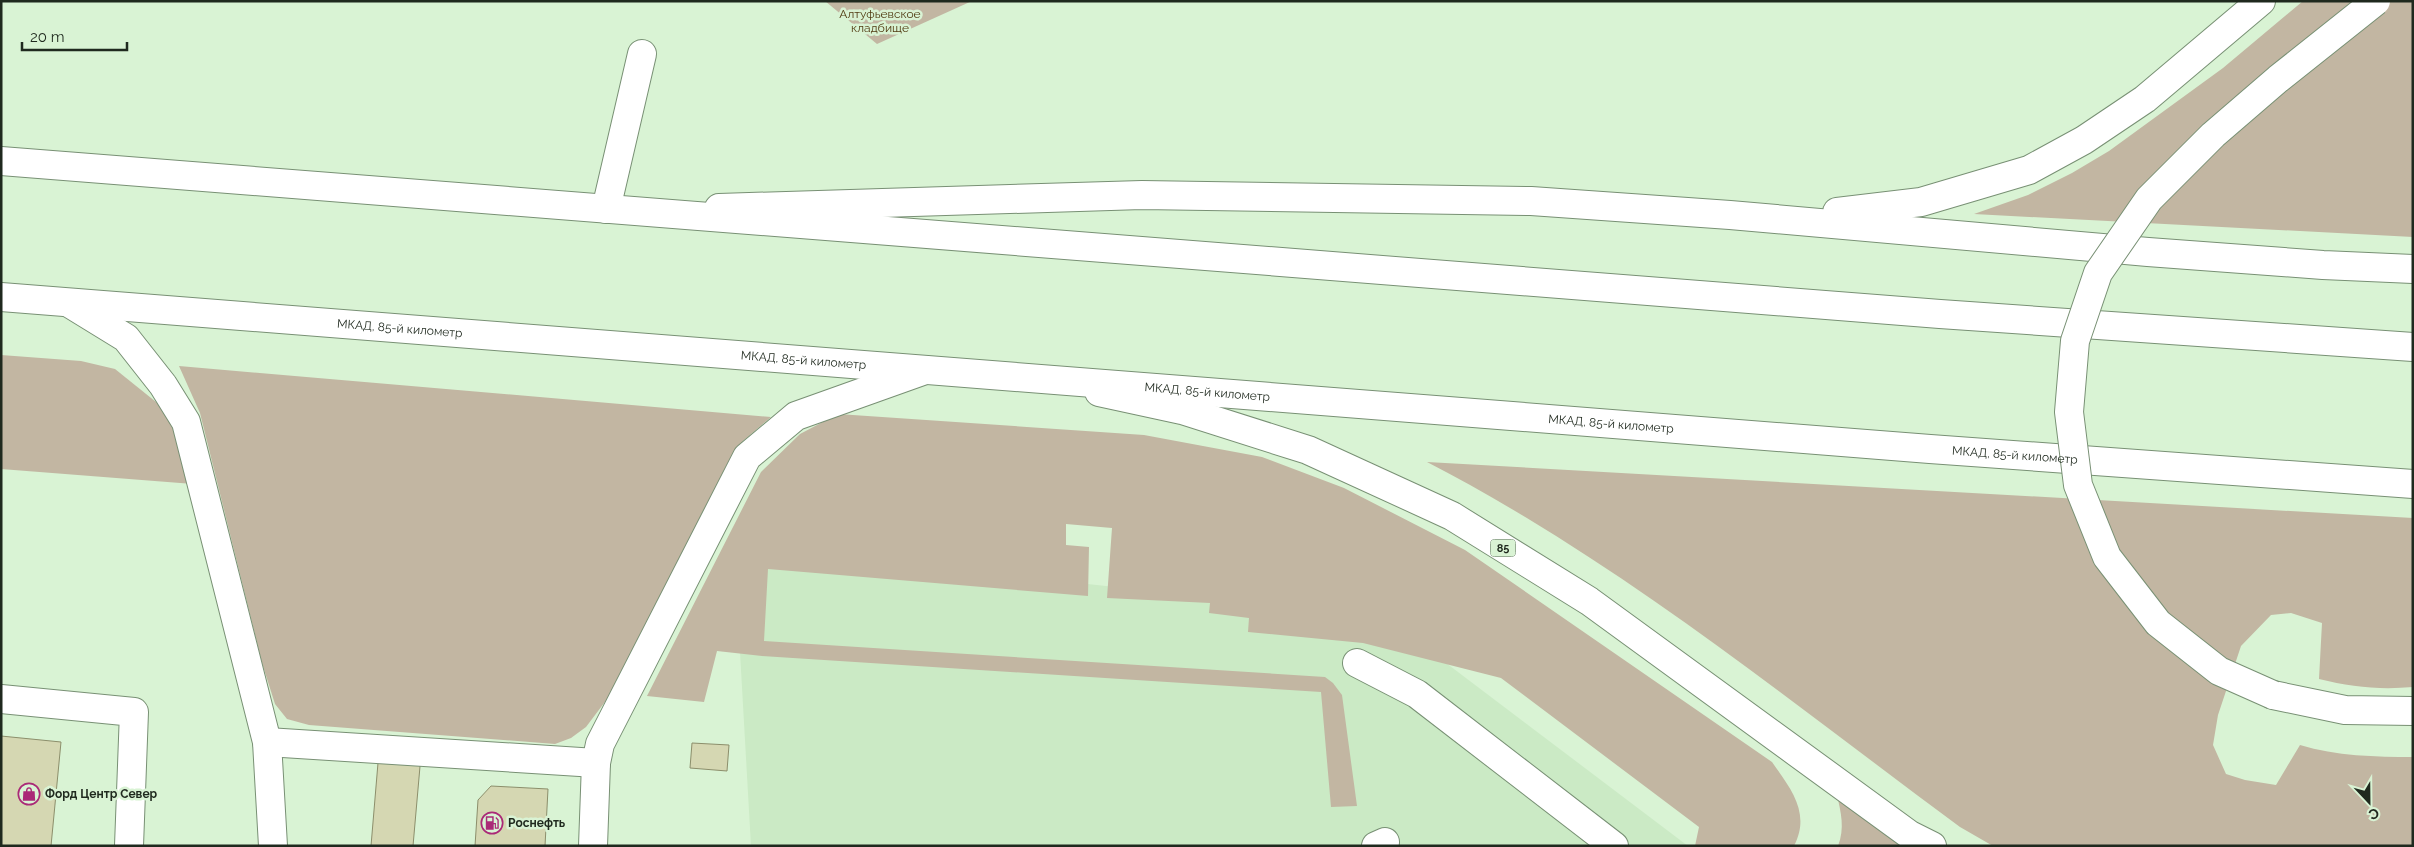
<svg xmlns="http://www.w3.org/2000/svg" width="2414" height="847" font-family="Raleway,sans-serif">
<style>
.built{fill:#cbeac5}
.green{fill:#c2b6a2}
.building{fill:#d5d7b2;stroke:#8c8e6b}
.lines{fill:none;stroke-linecap:round;stroke-linejoin:round}
.minor-casing{stroke:#789074;stroke-width:30}
.major-casing{stroke:#789074;stroke-width:30}
.highway-casing{stroke:#789074;stroke-width:30}
.minor{stroke:#fff;stroke-width:28}
.major{stroke:#fff;stroke-width:28}
.highway{stroke:#fff;stroke-width:28}
.major-bridge-casing{stroke:#789074;stroke-width:30;stroke-linecap:butt}
.major-bridge{stroke:#fff;stroke-width:28}
.labels{text-anchor:middle;dominant-baseline:central;stroke-width:5;stroke-linejoin:round;paint-order:stroke}
.shield{fill:#d9f3d4;stroke:#576655;stroke-width:1}
.shield-label{font-size:11px;font-weight:bold;fill:#1f291e}
.park-label{font-size:12px;fill:#503a11;stroke:#d9f3d4}
.street-label{font-size:12px;fill:#1f291e;stroke:#d9f3d4}
.poi-label{font-size:12px;font-weight:bold;fill:#1f291e;stroke:#d9f3d4;text-anchor:start}
</style>
<rect width="100%" height="100%" fill="#d9f3d4"/>
<path class="built" d="M734,546L1384,616L1688,846H751Z"/>
<g class="green">
<path d="M825,1H972L877,44Z"/>
<path d="M2303,1H2413V237L1974,214L2028,195L2072,173L2109,151L2223,68Z"/>
<path d="M1,355L81,361L115,369L161,406L177,436L193,484L1,469Z"/>
<path d="M179,366L771,417L743,441L725,472L629,670L586,727L571,738L555,744L309,725L287,719L275,704L262,663L200,413Z"/>
<path d="M838,414L1144,435L1262,457L1344,488L1465,550L1772,762C1791,789 1811,813 1794,846H1695L1699,827L1501,678L1363,643L1248,632L1249,618L1209,613L1210,603L1107,598L1112,528L1066,524V545L1089,547L1088,596L768,569L764,641L1325,677L1333,683L1342,695L1357,806L1331,807L1321,692L762,656L717,651L704,702L647,696L761,472L800,434Z"/>
<path d="M1427,462L2413,518V687C2380,690 2351,687 2319,679L2322,623L2291,613L2271,615L2241,646L2218,715L2213,745L2226,774L2245,780L2276,785L2300,745C2336,756 2376,757 2413,757V846H1993L1960,827C1788,700 1617,560 1427,462Z"/>
<path d="M1837,795L1907,846H1838C1845,828 1841,813 1837,795Z"/>
</g>
<g class="building">
<path d="M1,736L61,742L51,846H1Z"/>
<path d="M692,743L729,745L727,771L690,768Z"/>
<path d="M379,751L421,755L413,846H371Z"/>
<path d="M491,786L548,789L545,846H475L478,800Z"/>
</g>
<g class="lines">
<g class="minor-casing">
<g id="minor">
<path d="M606,209L642,54"/>
<path d="M69,303L126,338L163,385L186,422L267,742L273,846"/>
<path d="M1357,663L1417,694L1614,846"/>
<path d="M1,699L134,712L129,846"/>
<path d="M267,742L596,763"/>
<path d="M593,846L596,763L600,744L747,457L796,416L925,370"/>
<path d="M1376,846L1385,842"/>
</g>
</g>
<g class="major-casing">
<g id="major">
<path d="M719,208L1142,195L1531,201L1730,215L2148,252L2323,265L2413,269"/>
<path d="M1837,212L1921,202L2029,170L2084,140L2145,99L2261,1"/>
<path d="M1099,392L1182,410L1308,450L1452,516L1589,601L1910,835L1932,846"/>
<path d="M2273,695L2345,710L2413,711"/>
</g>
</g>
<g class="highway-casing">
<g id="highway">
<path d="M1,161L1940,314L2413,347"/>
<path id="s1" d="M1,297L1930,449L2413,484"/>
</g>
</g>
<use href="#minor" class="minor"/>
<use href="#major" class="major"/>
<use href="#highway" class="highway"/>
<g class="major-bridge-casing">
<path id="major-bridge" d="M2273,695L2219,671L2158,623L2107,557L2078,485L2069,412L2075,341L2098,273L2149,199L2213,135L2278,79L2376,1"/>
</g>
<use href="#major-bridge" class="major-bridge"/>
</g>
<defs>
<g id="shop-ring" transform="scale(1.125)"><circle r="9.5" fill="#d9f3d4" stroke="#aa2977" stroke-width="1.5"/><path d="M-5-2.5h2.3a2.7 3.5 0 0 1 5.4 0H5L5.5 6h-11ZM-1.5-2.5h3a1.5 2.3 0 0 0-3 0Z" fill="#aa2977"/></g>
<g id="fuel-ring" transform="scale(1.125)"><circle r="9.5" fill="#d9f3d4" stroke="#aa2977" stroke-width="1.5"/><path d="M-5.5-6h7V0h2V4h1.3V-2.5L3-4.5l.8-.8L6-3V5H2.5V1h-1V6h-7ZM-4.2-4.7v3.2H.2V-4.7Z" fill="#aa2977"/></g>
</defs>
<g fill-rule="evenodd">
<use href="#shop-ring" x="29" y="794"/>
<use href="#fuel-ring" x="492" y="823"/>
</g>
<g class="labels">
<rect class="shield" x="1490.5" y="539.5" width="25" height="17" rx="4"/>
<g class="shield-label">
<text x="1503" y="548">85</text>
</g>
<g class="park-label">
<text x="880" y="14">Алтуфьевское<tspan x="880" dy="14">кладбище</tspan></text>
</g>
<g class="street-label">
<text stroke="none"><textPath href="#s1" startOffset="400">МКАД, 85-й километр</textPath></text>
<text stroke="none"><textPath href="#s1" startOffset="805">МКАД, 85-й километр</textPath></text>
<text stroke="none"><textPath href="#s1" startOffset="1210">МКАД, 85-й километр</textPath></text>
<text stroke="none"><textPath href="#s1" startOffset="1615">МКАД, 85-й километр</textPath></text>
<text stroke="none"><textPath href="#s1" startOffset="2020">МКАД, 85-й километр</textPath></text>
</g>
<g class="poi-label">
<text x="45" y="794">Форд Центр Север</text>
<text x="508" y="823">Роснефть</text>
</g>
</g>
<rect width="2414" height="847" fill="none" stroke="#1f291e" stroke-width="5"/>
<g transform="translate(2369 802) rotate(158)" stroke="#d9f3d4" stroke-width="4" paint-order="stroke">
<path d="M0-4L9 19L0 12L-9 19Z" fill="#1f291e"/>
<text y="-8" font-size="14" font-weight="bold" text-anchor="middle" fill="#1f291e">С</text>
</g>
<path d="M22 42v8h105v-8" fill="none" stroke="#1f291e" stroke-width="2.5"/>
<text x="30" y="42" font-size="15" fill="#1f291e" stroke="#d9f3d4" stroke-width="4" paint-order="stroke">20 m</text>
</svg>
